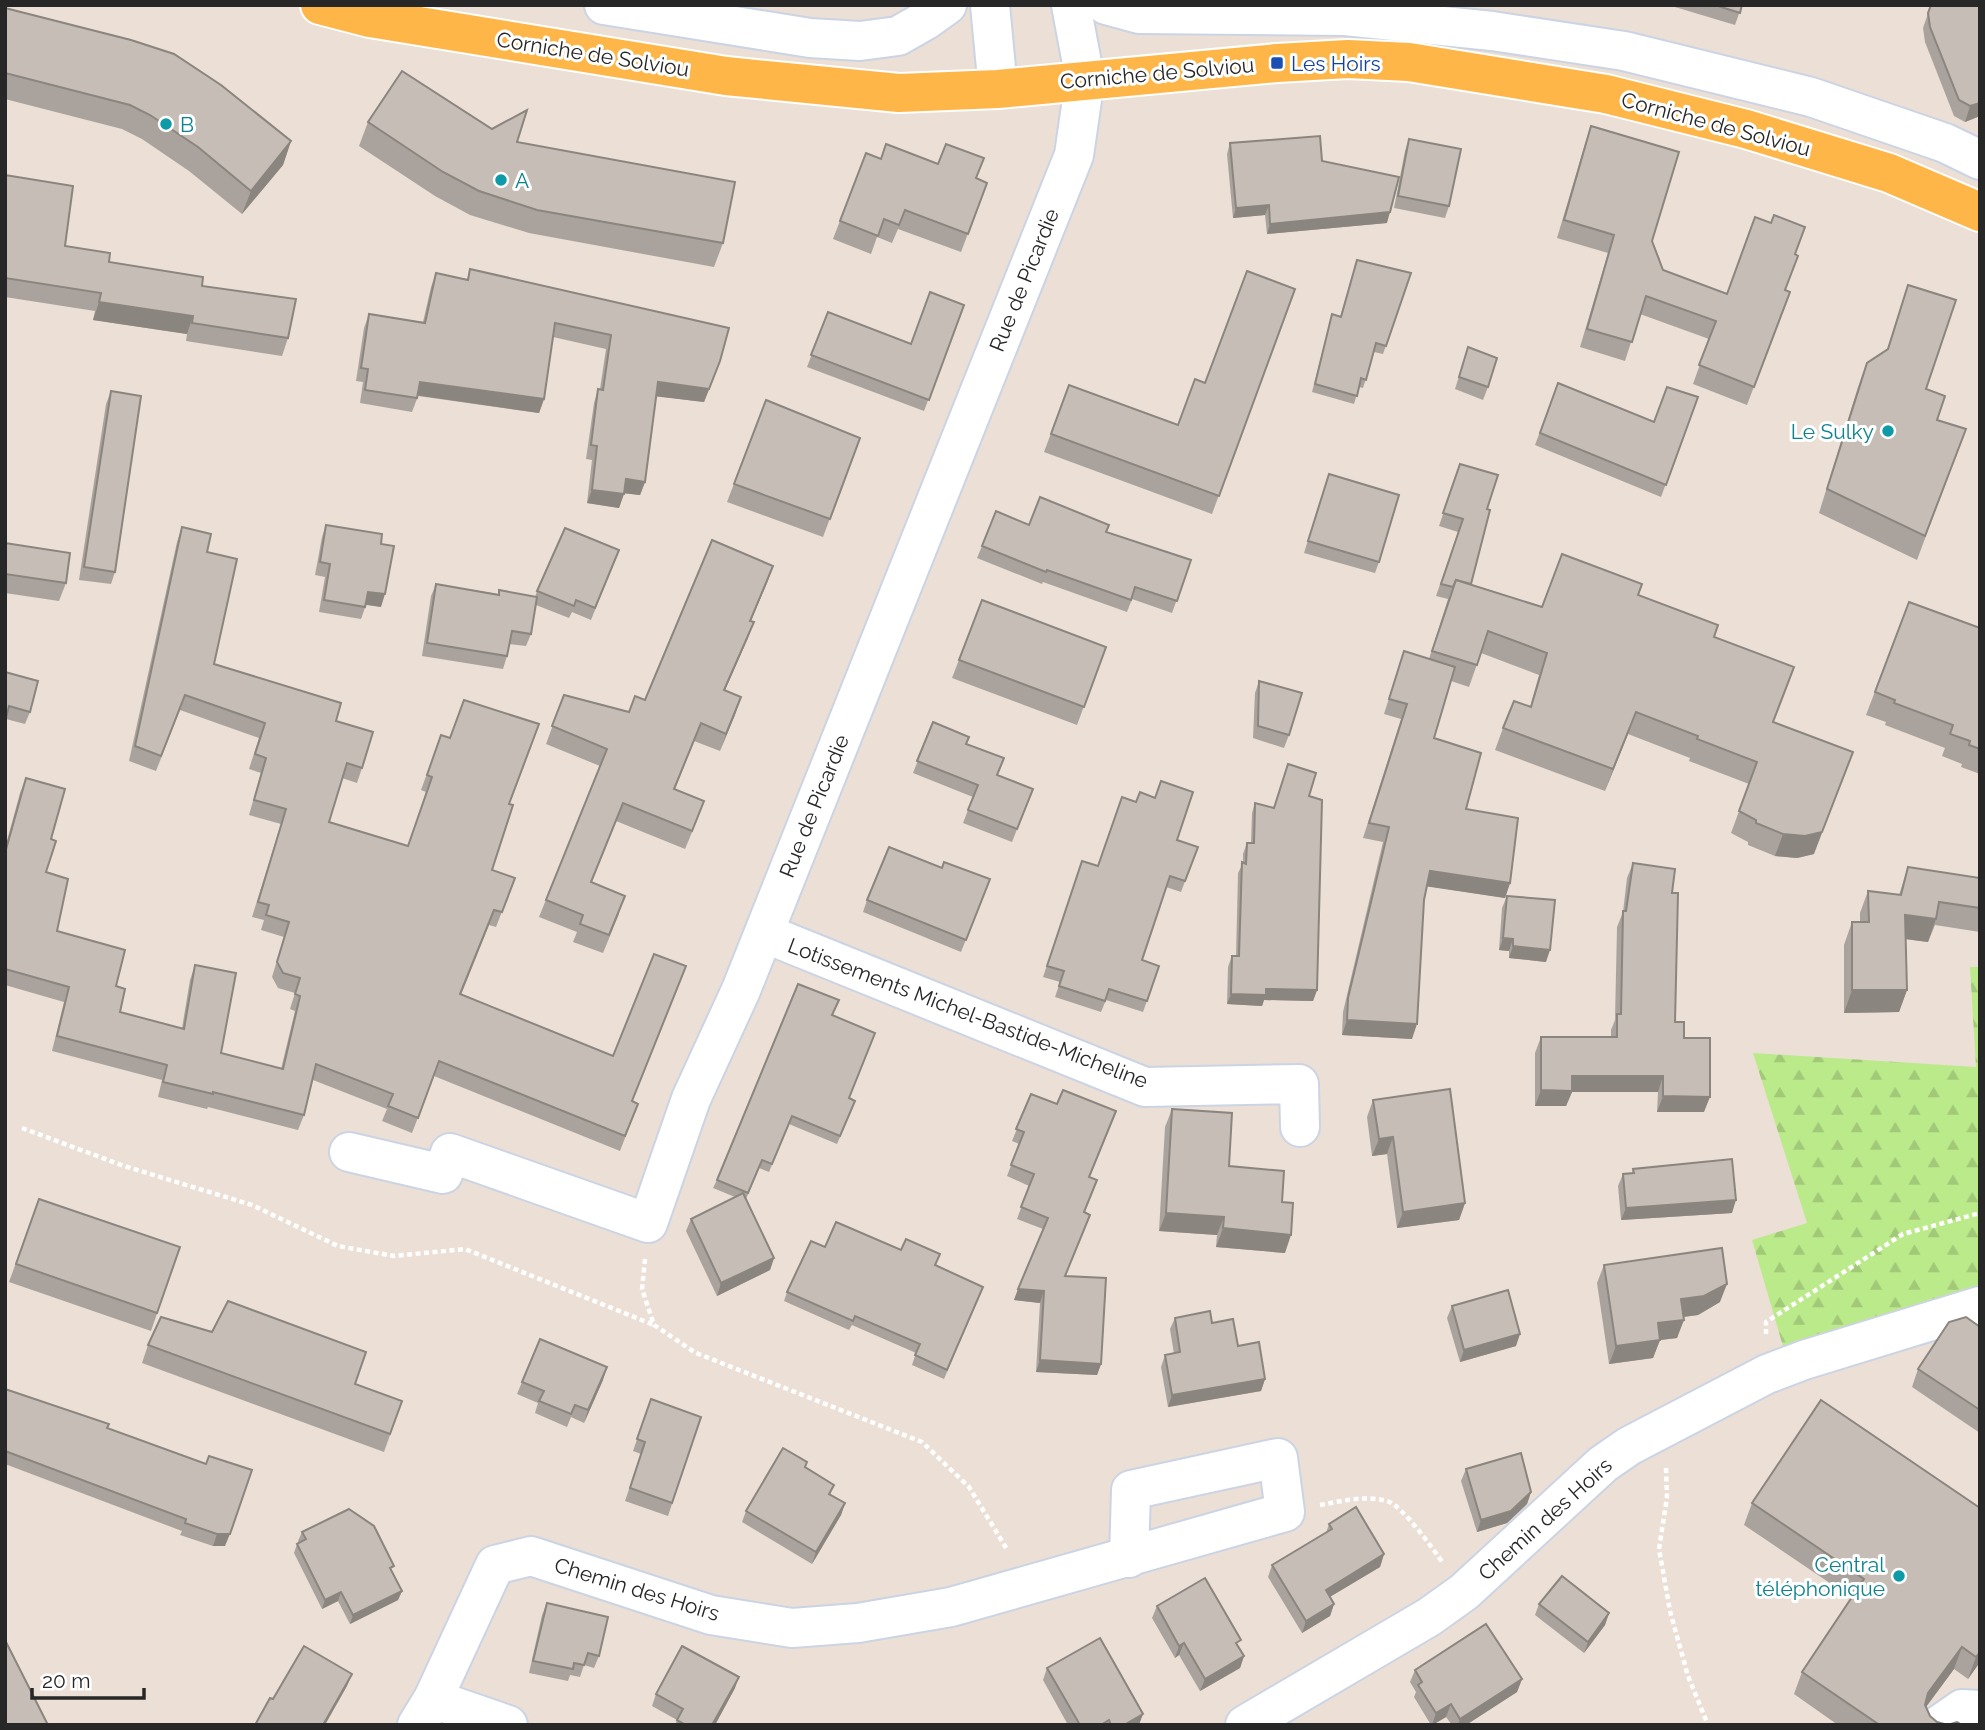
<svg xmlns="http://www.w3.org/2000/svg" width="1985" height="1730" font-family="Raleway,sans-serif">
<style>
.forest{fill:url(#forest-firs)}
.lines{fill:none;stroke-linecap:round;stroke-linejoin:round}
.minor-casing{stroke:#cbd4e3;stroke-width:42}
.major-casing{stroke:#fff;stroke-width:42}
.path{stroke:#fff;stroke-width:4.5;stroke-dasharray:5 3.5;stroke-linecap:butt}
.minor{stroke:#fff;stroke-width:38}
.major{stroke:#ffb648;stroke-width:38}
.wall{fill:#aaa39d}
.shaded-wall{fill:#8b857f}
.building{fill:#c6beb6;stroke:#8b857f;stroke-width:2}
.transit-dot{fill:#1a4fb4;stroke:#fff;stroke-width:2.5}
.culture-dot{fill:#0f9aa8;stroke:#fff;stroke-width:2.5}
.labels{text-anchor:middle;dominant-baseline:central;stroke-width:6;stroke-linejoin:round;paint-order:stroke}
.street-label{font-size:21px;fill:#272727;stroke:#fff}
.transit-label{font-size:21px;fill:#164399;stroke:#fff;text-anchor:start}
.culture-label{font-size:21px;fill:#0d838f;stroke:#fff;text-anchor:start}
</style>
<defs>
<pattern id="forest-firs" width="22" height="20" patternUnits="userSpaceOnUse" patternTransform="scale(1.75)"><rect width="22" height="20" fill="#bbea8b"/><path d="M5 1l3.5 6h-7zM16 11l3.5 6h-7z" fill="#a1c978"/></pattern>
</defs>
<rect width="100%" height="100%" fill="#ecdfd6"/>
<path class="forest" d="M1970,967H1980V1286L1785,1353L1752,1240L1807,1223L1753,1053L1976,1067Z"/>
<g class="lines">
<g class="minor-casing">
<g id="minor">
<path d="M604,5L810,38L860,41L898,36L926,20L947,5"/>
<path d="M990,5L998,89"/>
<path d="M1106,5L1139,14L1345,16L1492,31L1624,51L1811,97L1945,143L1980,160"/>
<path d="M764,933L1145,1087L1299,1084L1300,1127"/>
<path d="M349,1152L443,1174L450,1153L648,1223L691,1099L741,990L1074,155L1085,79L1071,5"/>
<path d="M433,1699L508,1725"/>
<path d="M417,1725L433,1699L495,1565L531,1556L711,1615L792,1628L858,1623L951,1607L1285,1512L1278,1458L1131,1490L1129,1558"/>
<path d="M1245,1725L1429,1617L1464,1592L1603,1464L1629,1446L1767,1374L1804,1360L1980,1306"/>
<path d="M1939,1725L1962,1709L1980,1710"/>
</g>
</g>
<g class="major-casing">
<path id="major" d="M320,5L370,18L726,76L899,93L998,89L1277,63L1348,59L1409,62L1606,94L1746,129L1889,173L1980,212"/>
</g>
<g class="path">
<path d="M22,1128L124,1166L252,1205L338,1246L394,1256L465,1249L654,1325"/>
<path d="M645,1259L642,1289L654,1325L696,1353L922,1442L969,1487L1008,1551"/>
<path d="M1766,1334V1322L1903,1234L1980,1213"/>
<path d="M1666,1468L1667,1497L1659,1549L1670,1611L1688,1676L1708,1725"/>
<path d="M1320,1505C1342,1501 1365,1495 1387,1501C1402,1505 1433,1549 1443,1563"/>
</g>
<use href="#minor" class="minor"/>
<use href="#major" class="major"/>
</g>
<g class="wall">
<path d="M1676,5H1742L1735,25L1675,7Z"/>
<path d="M1931,5H1980V116L1965,122L1954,116L1925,42L1923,28Z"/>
<path d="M5,8L291,141L283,165L242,214L189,171L142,139L122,129L5,99Z"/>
<path d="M368,122L492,129L723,243L714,267L529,233L470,215L435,196L359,146Z"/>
<path d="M1591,126L1652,241L1663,270L1727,294L1795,254L1785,290L1790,292L1747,405L1693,384L1709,339L1640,314L1625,361L1580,347L1608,253L1557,238L1585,144Z"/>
<path d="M1409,139L1449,206L1445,218L1394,208L1405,151Z"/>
<path d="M1230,143L1322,161L1387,223L1267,234L1265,215L1233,218L1227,154Z"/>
<path d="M866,153L881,159L977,179L987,183L961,252L898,229L892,243L877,237L871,254L833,239Z"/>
<path d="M5,175L65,246L109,262L202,286L288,338L282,356L186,341L187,334L93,320L95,311L5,297Z"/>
<path d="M1357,260L1411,273L1383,354L1374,352L1363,388L1359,387L1354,404L1312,392L1330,322L1332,314L1340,317Z"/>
<path d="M470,269L715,375L704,402L656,396L645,482L640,495L624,493L619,508L587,503L592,460L586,459L594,403L598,389H600L606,349L553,337L544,399L539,413L418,396L412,412L360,403L363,382L356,381L364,328L369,314L423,322L431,287L436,273L467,280Z"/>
<path d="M1908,285L1926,389L1937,420L1966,429L1917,560L1819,513L1858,387L1867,363L1887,350Z"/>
<path d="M1295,289L1212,514L1044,452L1069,385L1178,425L1205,383Z"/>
<path d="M964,305L924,411L807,367L828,312L911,344Z"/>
<path d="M1468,347L1488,387L1483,400L1455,389Z"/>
<path d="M1558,383L1654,422L1698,397L1661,497L1535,445Z"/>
<path d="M111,391L115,572L111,584L79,580L106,404Z"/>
<path d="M766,400L860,438L823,537L727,502Z"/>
<path d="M1460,464L1487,509L1471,584L1542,607L1638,595L1714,637L1773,722L1814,854L1797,858L1775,856L1748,845V842L1731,833L1749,784L1689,761L1690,758L1628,734L1605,791L1495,750L1503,728L1530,707L1539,675L1481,653L1469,687L1451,681L1434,738L1466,809L1510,883L1505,898L1427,886L1424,900L1412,1039L1342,1035L1343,1012L1383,842L1363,838L1401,719L1384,714L1404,651L1429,659L1448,599L1436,596L1458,532L1439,526Z"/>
<path d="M1329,474L1379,562L1375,573L1304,553Z"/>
<path d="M326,525L381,544V607L366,605L361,619L319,612L325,577L315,575L322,537Z"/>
<path d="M1029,525L1106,532L1191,560L1172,613L1132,599L1127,612L1043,582L1042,584L977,558L982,546Z"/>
<path d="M182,527L207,552L214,664L336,721L362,768L357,783L342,778L329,822L408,846L426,792L421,790L441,735L509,804L492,870L515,878L496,927L489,925L461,995L632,1102L638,1104L620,1151L434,1076L412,1133L382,1121L387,1109L313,1080L304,1115L298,1130L208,1107L207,1109L158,1097L162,1080L52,1051L64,1002L5,985V848L20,793L26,778L51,839L46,872L57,931L116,986L120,1012L182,1028L190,980L195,965L221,1053L281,1069L295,1011L290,1009L295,993L278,988L272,977L284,937L261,930L264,920L252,917L281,824L249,815L261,773L249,769L259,738L180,710L156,771L129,761L177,542Z"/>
<path d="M5,543L66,583L59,601L5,593Z"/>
<path d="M619,550L591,620L572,612L569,618L536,605L531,634L526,646L509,644L507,656L503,669L422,656L431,596L436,584L498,594L499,590L535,597L537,591Z"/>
<path d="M773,566L751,621L754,622L747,640L725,690L741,697L720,751L694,741L675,789L698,818L685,849L616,821L591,882L619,914L603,953L573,942L577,932L539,917L600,766L546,744L564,695L629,712L645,700Z"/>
<path d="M982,600L1106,647L1077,725L952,678Z"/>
<path d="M1909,602L1980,628V774L1961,767L1962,764L1942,756L1945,748L1885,725L1886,722L1866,715Z"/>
<path d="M5,672L30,712L25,724L6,719Z"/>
<path d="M1259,681L1289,735L1284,748L1253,738L1255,693Z"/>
<path d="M933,722L967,744L997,775L1033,789L1012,842L963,823L973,797L913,773Z"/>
<path d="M1309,796L1317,990L1313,1001L1264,1000L1262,1006L1227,1004L1228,967L1232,956H1236L1238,873L1243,863V854L1247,843H1251L1252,813L1255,803L1274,808Z"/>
<path d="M1177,840L1198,847L1181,892L1166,887L1142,960L1159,966L1143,1012L1106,1000L1101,1012L1055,997L1060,982L1043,977L1082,861L1098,866Z"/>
<path d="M1633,863L1672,893L1675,1022L1684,1038L1704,1112H1657L1658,1092H1572L1566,1106H1535V1053L1541,1037H1611V1030L1615,1020L1617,927L1623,912L1627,878Z"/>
<path d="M1908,867L1980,878V932L1935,925L1928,942L1906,939L1907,990L1899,1012L1844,1013V945L1852,922H1860V913L1868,891L1899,895Z"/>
<path d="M990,879L961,952L863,912L867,900Z"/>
<path d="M1507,896L1546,962L1509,958V951L1499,950L1502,908Z"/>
<path d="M833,1015L852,1109L837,1144L789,1124L769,1172L759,1168L746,1199L774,1258L770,1270L717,1296L686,1231L691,1219L735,1197L713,1188L717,1180Z"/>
<path d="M1031,1094L1090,1177L1084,1213L1065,1276L1101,1364L1097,1375L1036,1372L1040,1303L1014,1300L1043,1229L1017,1219L1029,1186L1007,1176L1019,1144L1012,1141Z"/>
<path d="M1373,1100L1465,1203L1459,1220L1397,1228L1387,1154L1372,1156L1367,1117Z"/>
<path d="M1172,1109L1229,1166L1285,1253L1216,1247L1217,1235L1159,1231L1165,1127Z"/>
<path d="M1633,1169L1732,1213L1621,1220L1618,1186L1623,1174L1632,1173Z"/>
<path d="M39,1199L180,1247L151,1331L9,1282Z"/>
<path d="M936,1265L983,1287L944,1379L912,1365L916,1353L852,1325L849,1330L784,1301L787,1292Z"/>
<path d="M1604,1265L1720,1302L1698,1315L1683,1317L1677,1338L1660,1340L1653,1358L1609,1364L1597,1283Z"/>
<path d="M1452,1306L1516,1346L1460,1362L1447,1318Z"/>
<path d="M1175,1318L1212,1323L1238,1346L1265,1379L1261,1391L1168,1407L1161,1367L1165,1355L1174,1354L1170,1329Z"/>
<path d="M1980,1327V1433L1912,1387L1918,1369Z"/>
<path d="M148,1345L402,1401L384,1452L142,1363Z"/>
<path d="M603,1380L584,1423L571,1417L567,1427L535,1413L538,1403L517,1394L522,1382Z"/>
<path d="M5,1389L107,1428L206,1464L225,1546H213L180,1535L182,1531L5,1464Z"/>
<path d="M651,1399L701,1417L668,1516L625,1501L641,1454L633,1451Z"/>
<path d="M807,1462L805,1467L834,1485L830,1495L845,1503L841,1515L812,1564L742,1522L746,1511Z"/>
<path d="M1466,1469L1531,1492L1527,1504L1507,1523L1477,1532L1461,1481Z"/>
<path d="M1752,1503L1980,1508V1662L1968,1679L1954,1669L1926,1707L1930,1716L1937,1722L1948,1725H1962H1838L1794,1694L1802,1672L1852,1598L1744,1525Z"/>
<path d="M1329,1524L1384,1554L1380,1567L1330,1597L1334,1604L1330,1616L1302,1633L1268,1577L1272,1565L1326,1533Z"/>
<path d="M302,1532L392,1571L402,1591L398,1600L350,1624L338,1601L322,1609L294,1553L297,1544L299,1543L298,1541Z"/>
<path d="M547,1603L599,1656L594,1668L584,1665L580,1677L570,1675L568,1681L529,1673L542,1615Z"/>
<path d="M1539,1604L1609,1613L1605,1625L1584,1653L1535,1615Z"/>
<path d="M1157,1606L1239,1647L1244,1656L1240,1668L1200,1691L1179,1655L1175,1658L1152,1618Z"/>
<path d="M1047,1668L1139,1725H1068L1043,1680Z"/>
<path d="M1415,1670L1522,1679L1517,1692L1466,1725H1452L1446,1717L1433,1725H1431L1414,1697L1416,1692L1410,1682Z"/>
<path d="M735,1688L715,1725H675L677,1720L652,1706L656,1694Z"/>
</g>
<g class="shaded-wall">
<path d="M1980,103V116L1965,122L1970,106Z"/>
<path d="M291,141L283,165L242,214L251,191Z"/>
<path d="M1269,205L1265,215L1233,218L1236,208Z"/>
<path d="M1390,212L1387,223L1267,234L1270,224Z"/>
<path d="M99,302L193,316L187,334L93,320Z"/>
<path d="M720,361L704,402L653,396L658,382Z"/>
<path d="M420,382L544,399L539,413L415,395Z"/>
<path d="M626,479L645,482L640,495L621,493Z"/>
<path d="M592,490L624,494L619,508L587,503Z"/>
<path d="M773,566L767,583L743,639L750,621Z"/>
<path d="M368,592L385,594L381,607L363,604Z"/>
<path d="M754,622L747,640L717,708L724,690Z"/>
<path d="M741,697L735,715L720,751L726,734Z"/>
<path d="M1636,712L1628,734L1605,791L1613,769Z"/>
<path d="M1853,752L1814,854L1797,858L1775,856L1783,834Z"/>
<path d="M1430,871L1510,883L1505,898L1424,886Z"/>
<path d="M1905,915L1936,919L1928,942L1897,938Z"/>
<path d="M1503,938L1513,939L1509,951L1499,950Z"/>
<path d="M1513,946L1550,950L1546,962L1509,958Z"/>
<path d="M1266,989L1317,990L1313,1001L1264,1000L1262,1006L1227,1004L1231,994Z"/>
<path d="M1852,990H1907L1899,1012L1844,1013Z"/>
<path d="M1347,1020L1417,1024L1412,1039L1342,1035Z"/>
<path d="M1572,1076H1663L1658,1092H1572L1566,1106H1535L1541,1090Z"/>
<path d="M1663,1096L1710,1097L1704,1112H1657Z"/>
<path d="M1393,1137L1387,1154L1372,1156L1379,1139Z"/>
<path d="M1736,1200L1732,1213L1621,1220L1626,1208Z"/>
<path d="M1465,1203L1459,1220L1397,1228L1403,1212Z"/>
<path d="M1166,1213L1224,1217L1217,1235L1159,1231Z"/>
<path d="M1223,1228L1291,1235L1285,1253L1216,1247Z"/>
<path d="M774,1258L770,1270L717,1296L721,1283Z"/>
<path d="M1727,1284L1720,1302L1698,1315L1675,1318L1681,1299Z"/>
<path d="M1018,1289L1044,1291L1040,1303L1014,1300Z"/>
<path d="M1684,1320L1677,1338L1660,1340L1653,1358L1609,1364L1616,1346L1658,1323Z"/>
<path d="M1520,1334L1516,1346L1460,1362L1464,1350Z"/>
<path d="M1040,1360L1101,1364L1097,1375L1036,1372Z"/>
<path d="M607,1367L603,1380L584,1423L588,1410Z"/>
<path d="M1265,1379L1261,1391L1168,1407L1172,1395Z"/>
<path d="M1531,1492L1527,1504L1507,1523L1477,1532L1481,1520Z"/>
<path d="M845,1503L841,1515L812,1564L816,1552Z"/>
<path d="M217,1534H230L225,1546H213Z"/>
<path d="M1384,1554L1380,1567L1321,1602L1326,1590Z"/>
<path d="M402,1591L398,1600L350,1624L353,1615Z"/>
<path d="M341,1592L338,1601L322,1609L325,1600Z"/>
<path d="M1334,1604L1330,1616L1302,1633L1306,1621Z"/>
<path d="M1609,1613L1605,1625L1584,1653L1588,1642Z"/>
<path d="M1184,1643L1179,1655L1175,1658L1179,1646Z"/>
<path d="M1962,1647L1954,1669L1920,1715L1928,1693Z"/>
<path d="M1980,1652V1662L1968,1679L1976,1657Z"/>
<path d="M1244,1656L1240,1668L1200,1691L1205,1679Z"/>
<path d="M352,1674L347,1686L325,1725H323Z"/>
<path d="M739,1677L735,1688L715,1725H712Z"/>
<path d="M1522,1679L1517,1692L1466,1725H1458L1460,1719Z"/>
<path d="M1451,1704L1446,1717L1432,1725L1436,1713Z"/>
<path d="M1143,1714L1139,1725H1124Z"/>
</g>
<g class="building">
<path d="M1715,5H1742L1740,13Z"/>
<path d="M1931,5H1980V103L1970,106L1959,100L1930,27L1928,13Z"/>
<path d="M5,8L131,40L174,54L221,85L291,141L251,191L198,147L150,115L130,105L5,73Z"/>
<path d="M402,71L492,129L527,110L517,142L735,182L723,243L537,210L479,191L443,172L368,122Z"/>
<path d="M1591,126L1679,152L1652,241L1663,270L1727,294L1755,217L1771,223L1774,215L1805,227L1795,254L1798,256L1785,290L1790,292L1754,387L1699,365L1716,321L1646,296L1632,342L1587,329L1614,235L1564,220Z"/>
<path d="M1320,136L1322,161L1399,177L1390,212L1270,224L1269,205L1236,208L1230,143Z"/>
<path d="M1409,139L1461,149L1449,206L1398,196Z"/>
<path d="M886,144L938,164L946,144L984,158L976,178L987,183L968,234L905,210L899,225L884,219L878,236L840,221L866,153L881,159Z"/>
<path d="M5,175L73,186L65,246L110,253L109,262L203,277L202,286L296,299L288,338L192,323L193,316L99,302L101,293L5,278Z"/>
<path d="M1357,260L1411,273L1386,346L1376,343L1366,380L1361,378L1357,396L1315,384L1332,314L1341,317Z"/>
<path d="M470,269L729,328L720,361L709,389L658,382L645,482L626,479L624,494L592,490L597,446L591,445L598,389L603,390L611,335L555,323L544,399L420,382L417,398L365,390L368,369L361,368L369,314L425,323L436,273L468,280Z"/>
<path d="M1247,271L1295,289L1219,496L1051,434L1069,385L1178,425L1195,379L1205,383Z"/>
<path d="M1908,285L1956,300L1926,389L1945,396L1937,420L1966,429L1925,536L1827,489L1867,363L1888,349Z"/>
<path d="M930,292L964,305L929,400L811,355L828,312L911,344Z"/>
<path d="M1468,347L1497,358L1488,387L1459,377Z"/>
<path d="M1558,383L1654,422L1667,387L1698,397L1666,485L1540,433Z"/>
<path d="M111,391L141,396L115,572L84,567Z"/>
<path d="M766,400L860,438L830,519L734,484Z"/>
<path d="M1460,464L1498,475L1487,509L1490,510L1471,584L1456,580L1453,587L1441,584L1463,519L1443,513Z"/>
<path d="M1329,474L1399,495L1379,562L1308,541Z"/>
<path d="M1040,497L1109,525L1106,532L1191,560L1177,601L1135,587L1131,600L1047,570L1046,572L982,546L996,511L1029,525Z"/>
<path d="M326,525L382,534L381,544L394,546L385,594L368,592L365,607L324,600L330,564L320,562Z"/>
<path d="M182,527L211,534L207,552L237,559L214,664L341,703L336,721L373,732L362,768L347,763L329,822L408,846L432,777L427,775L441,735L450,738L464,700L539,724L509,804L513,805L492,870L515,878L502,912L494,910L460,994L613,1056L654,954L686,966L632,1101L638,1104L625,1136L439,1061L418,1118L388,1106L393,1094L316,1064L304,1115L213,1092V1094L163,1082L167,1065L57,1036L69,987L5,969V853L26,778L65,789L51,839L56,841L46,872L68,879L57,931L125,950L116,986L125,989L120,1012L184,1029L195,965L236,973L221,1053L283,1069L300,996L295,994L300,978L283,973L277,962L289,922L266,915L269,905L258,902L286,809L254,800L266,758L255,754L265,723L185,695L161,756L135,746Z"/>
<path d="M565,528L619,550L595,608L576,600L574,606L537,591Z"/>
<path d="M712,540L773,566L750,621L754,622L724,690L741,697L726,734L701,723L674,789L704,801L692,831L623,803L591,882L625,896L609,935L580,924L583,915L546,900L607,749L552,726L564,695L629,712L635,696L645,700Z"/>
<path d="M5,543L70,553L66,583L5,574Z"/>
<path d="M1562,554L1642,584L1638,595L1718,625L1714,637L1794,667L1773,722L1853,752L1822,832L1805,836L1783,834L1756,823V820L1739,811L1757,762L1697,739L1698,736L1636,712L1613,769L1503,728L1514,701L1531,707L1547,653L1488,631L1477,665L1432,651L1456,580L1542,607Z"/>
<path d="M436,584L499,595V590L537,597L531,634L512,631L507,656L427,643Z"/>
<path d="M982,600L1106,647L1084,707L959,660Z"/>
<path d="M1909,602L1980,628V749L1969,745L1970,741L1950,734L1953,725L1894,703L1895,700L1875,692Z"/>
<path d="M1404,651L1455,667L1434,738L1481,753L1466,809L1518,818L1510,883L1430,871L1424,900L1417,1024L1347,1020L1348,998L1389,827L1369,823L1407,704L1389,699Z"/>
<path d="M5,672L38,681L30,712L9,706L5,722Z"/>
<path d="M1259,681L1302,693L1289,735L1258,726Z"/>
<path d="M933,722L969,737L966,744L1004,758L997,775L1033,789L1017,829L968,810L978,785L917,761Z"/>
<path d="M1288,764L1316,773L1309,796L1322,800L1317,990L1266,989V995L1231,994L1232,956H1239L1242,862L1246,864L1247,843H1254L1255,803L1274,808Z"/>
<path d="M1161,781L1193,792L1177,840L1198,847L1185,881L1170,876L1142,960L1159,966L1147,1001L1109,989L1105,1001L1059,986L1064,971L1047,966L1082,861L1098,866L1122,797L1136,802L1140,792L1155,798Z"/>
<path d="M889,847L942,868L944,862L990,879L966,940L867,900Z"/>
<path d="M1633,863L1675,869L1672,893H1678L1675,1022H1684V1038H1710V1097L1663,1096V1076H1572V1091L1541,1090V1037H1617V1014H1621L1623,911H1626Z"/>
<path d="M1908,867L1980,878V908L1939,902L1936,919L1905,915L1907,990H1852V922H1869L1868,891L1901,895Z"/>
<path d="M1507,896L1555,900L1550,950L1513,946V939L1503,938Z"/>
<path d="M798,984L839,1000L832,1015L875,1033L849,1098L855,1101L840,1136L792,1116L772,1164L762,1160L748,1193L717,1180Z"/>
<path d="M1450,1089L1465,1203L1403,1212L1393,1137L1379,1139L1373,1100Z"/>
<path d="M1063,1090L1116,1111L1089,1177L1097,1180L1084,1212L1090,1215L1065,1276L1106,1278L1101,1364L1040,1360L1044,1291L1018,1289L1048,1218L1021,1207L1034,1174L1011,1165L1024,1132L1016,1129L1031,1094L1057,1104Z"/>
<path d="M1172,1109L1232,1113L1229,1166L1284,1171L1282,1202L1293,1203L1291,1235L1223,1228L1224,1217L1166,1213Z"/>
<path d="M1732,1159L1736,1200L1626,1208L1623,1174L1634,1173L1633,1169Z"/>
<path d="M743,1193L774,1258L721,1283L691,1219Z"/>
<path d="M39,1199L180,1247L157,1313L16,1264Z"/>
<path d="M836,1222L901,1250L906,1239L940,1254L935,1265L983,1287L947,1370L915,1355L920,1344L855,1316L853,1321L787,1292L811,1241L825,1247Z"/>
<path d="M1722,1248L1727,1284L1704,1296L1681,1299L1684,1320L1658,1323L1660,1340L1616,1346L1604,1265Z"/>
<path d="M1508,1290L1520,1334L1464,1350L1452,1306Z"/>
<path d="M228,1301L366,1352L355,1384L402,1401L390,1434L148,1345L161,1317L212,1332Z"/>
<path d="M1210,1311L1212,1323L1233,1319L1238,1346L1259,1342L1265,1379L1172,1395L1165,1355L1180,1352L1175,1318Z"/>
<path d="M1966,1317L1980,1327V1410L1918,1369L1949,1322Z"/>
<path d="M540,1339L607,1367L588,1410L575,1405L571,1414L539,1401L544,1391L522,1382Z"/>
<path d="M5,1389L109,1424L107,1428L206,1464L209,1456L252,1470L230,1534H217L185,1523L186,1519L5,1451Z"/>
<path d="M651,1399L701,1417L672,1503L630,1488L645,1442L637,1439Z"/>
<path d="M1821,1400L1980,1508V1652L1976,1657L1962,1647L1928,1693L1925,1705L1930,1716L1937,1722L1948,1725L1957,1722L1962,1725H1877L1878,1724L1802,1672L1864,1579L1752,1503Z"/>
<path d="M783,1448L807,1462L805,1467L834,1485L829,1494L845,1503L816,1552L746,1511Z"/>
<path d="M1521,1453L1531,1492L1511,1511L1481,1520L1466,1469Z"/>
<path d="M1356,1507L1384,1554L1326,1590L1334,1604L1306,1621L1272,1565L1332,1529L1329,1524Z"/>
<path d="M349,1509L374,1526L394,1566L390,1568L402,1591L353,1615L341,1592L325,1600L297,1544L306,1539L302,1532Z"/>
<path d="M1562,1576L1609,1613L1588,1642L1539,1604Z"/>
<path d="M1205,1578L1241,1640L1236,1643L1244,1656L1205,1679L1184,1643L1179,1646L1157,1606Z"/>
<path d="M547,1603L608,1617L599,1656L588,1653L584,1665L574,1663L573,1669L533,1661Z"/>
<path d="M1486,1624L1522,1679L1460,1719L1451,1704L1436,1713L1418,1685L1422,1682L1415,1670Z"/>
<path d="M1100,1638L1143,1714L1124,1725H1111L1109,1720L1101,1725H1080L1047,1668Z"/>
<path d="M5,1640L48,1725H5Z"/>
<path d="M304,1646L352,1674L323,1725H255L270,1698L273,1699Z"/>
<path d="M682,1646L739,1677L712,1725H686L677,1720L683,1709L656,1694Z"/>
</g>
<rect class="transit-dot" x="1270" y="56" width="14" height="14" rx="3.5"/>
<g class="culture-dot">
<circle cx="166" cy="124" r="7"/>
<circle cx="501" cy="180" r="7"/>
<circle cx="1888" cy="431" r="7"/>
<circle cx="1899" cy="1576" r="7"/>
</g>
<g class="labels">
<g class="street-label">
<text transform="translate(593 54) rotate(9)">Corniche de Solviou</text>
<text transform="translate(1157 73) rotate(-5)">Corniche de Solviou</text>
<text transform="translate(1716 124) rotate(15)">Corniche de Solviou</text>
<text transform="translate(1024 280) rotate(-68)">Rue de Picardie</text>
<text transform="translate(814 806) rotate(-68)">Rue de Picardie</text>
<text transform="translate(968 1013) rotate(21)">Lotissements Michel-Bastide-Micheline</text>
<text transform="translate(1545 1519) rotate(-42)">Chemin des Hoirs</text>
<text transform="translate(637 1589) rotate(17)">Chemin des Hoirs</text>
</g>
<g class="transit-label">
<text x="1291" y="63">Les Hoirs</text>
</g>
<g class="culture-label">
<text x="180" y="124">B</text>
<text x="515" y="180">A</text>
<text x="1874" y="431" text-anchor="end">Le Sulky</text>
<text x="1885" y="1564" text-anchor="end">Central<tspan x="1885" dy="24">téléphonique</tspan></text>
</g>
</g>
<rect width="1985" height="1730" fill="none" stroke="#272727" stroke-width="14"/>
<path d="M32 1688v10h112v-10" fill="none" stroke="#272727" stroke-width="3.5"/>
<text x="42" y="1688" font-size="21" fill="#272727" stroke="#ffffff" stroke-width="5" paint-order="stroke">20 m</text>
</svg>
